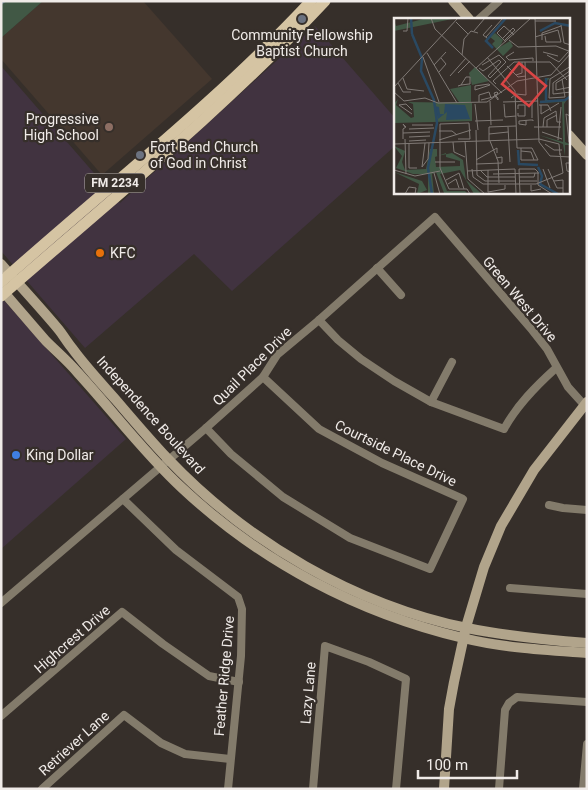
<svg xmlns="http://www.w3.org/2000/svg" width="588" height="790" font-family="Roboto,sans-serif">
<style>
.commercial{fill:#413340}
.built{fill:#44372e}
.green{fill:#415845}
.lines{fill:none;stroke-linecap:round;stroke-linejoin:round}
.stream{stroke:#657a8a;stroke-width:2}
.street{stroke:#837b6b;stroke-width:8}
.secondary{stroke:#b1a48b;stroke-width:10}
.primary{stroke:#d5c4a3;stroke-width:11}
.worship-dot{fill:#6b7280;stroke:#362f2a;stroke-width:2}
.education-dot{fill:#8d6e63;stroke:#362f2a;stroke-width:2}
.food-dot{fill:#e8710a;stroke:#362f2a;stroke-width:2}
.shop-dot{fill:#3f7fe0;stroke:#362f2a;stroke-width:2}
.labels{text-anchor:middle;dominant-baseline:central;stroke-width:4.5;stroke-linejoin:round;paint-order:stroke}
.shield{fill:#362f2a;stroke:#b8b3af;stroke-width:1}
.shield-label{font-size:12px;font-weight:bold;fill:#f0ebe8}
.poi-label{font-size:14px;fill:#f0ebe8;stroke:#362f2a;text-anchor:start}
.street-label{font-size:14px;fill:#f0ebe8;stroke:#362f2a}
.inset-river{fill:none;stroke:#2a4962;stroke-width:2.5}
.inset-road{fill:none;stroke:#807a76;stroke-width:1}
.view{fill:#da4545;fill-opacity:0.15;stroke:#da4545;stroke-width:2.5}
.inset-edge{fill:none;stroke:#f0ebe8;stroke-width:2.5}
</style>
<rect width="100%" height="100%" fill="#362f2a"/>
<g class="commercial">
<path d="M315,26L395,118V146L232,291L194,254L85,348L1,251V66L120,203Z"/>
<path d="M1,297L126,439L1,549Z"/>
</g>
<path class="built" d="M43,1H143L212,79L102,175L1,59V38Z"/>
<path class="green" d="M1,1H43L1,38Z"/>
<g class="lines">
<path class="stream" d="M1,4L5,1"/>
<g class="street">
<path d="M479,19L499,1"/>
<path d="M377,268L401,295"/>
<path d="M319,320L338,340L361,359L394,381L431,402L504,429C517,405 536,386 556,368"/>
<path d="M431,402L452,362"/>
<path d="M206,428L231,454L283,497L350,538L430,569L463,499L382,463L319,429L263,377"/>
<path d="M123,499L176,550L238,597L242,609L241,656L228,789"/>
<path d="M549,505L563,508L587,510"/>
<path d="M510,588L587,594"/>
<path d="M1,603L206,428L263,377L277,355L319,320L435,217L532,330L547,349L568,387L587,408"/>
<path d="M1,716L122,612L163,644L209,676L239,682"/>
<path d="M42,789L124,715L161,743L185,754L230,759"/>
<path d="M313,789L325,646L369,662L406,679L396,789"/>
<path d="M499,789L505,710L509,703L517,697L587,702"/>
<path d="M583,789L587,744"/>
</g>
<g class="secondary">
<path d="M453,1L469,19"/>
<path d="M569,135L587,155"/>
<path d="M1,264C20,286 40,307 59,330C63,335 67,342 72,348C85,366 101,383 116,400C133,420 150,440 168,459C247,542 355,605 467,628C507,636 546,640 587,643"/>
<path d="M1,289C16,306 31,324 46,341C57,352 68,361 78,373C113,411 144,453 182,488C261,562 358,613 463,638C503,648 545,650 587,653"/>
<path d="M444,789L449,709L454,682L466,627L484,567L501,526L534,470L587,402"/>
</g>
<g class="primary">
<path d="M1,282C105,189 216,103 311,1"/>
<path d="M1,296C111,200 225,108 325,1"/>
</g>
</g>
<g class="worship-dot">
<circle cx="302" cy="19" r="5"/>
<circle cx="140" cy="155" r="5"/>
</g>
<circle class="education-dot" cx="109" cy="127" r="5"/>
<circle class="food-dot" cx="100" cy="253" r="5"/>
<circle class="shop-dot" cx="16" cy="455" r="5"/>
<g class="labels">
<rect class="shield" x="85" y="173.5" width="60" height="19" rx="4"/>
<g class="shield-label">
<text x="115" y="183">FM 2234</text>
</g>
<g class="poi-label">
<text x="302" y="35" text-anchor="middle">Community Fellowship<tspan x="302" dy="16">Baptist Church</tspan></text>
<text x="99" y="119" text-anchor="end">Progressive<tspan x="99" dy="16">High School</tspan></text>
<text x="150" y="147">Fort Bend Church<tspan x="150" dy="16">of God in Christ</tspan></text>
<text x="110" y="253">KFC</text>
<text x="26" y="455">King Dollar</text>
</g>
<g class="street-label">
<text transform="translate(520 299) rotate(50)">Green West Drive</text>
<text transform="translate(252 366) rotate(-45)">Quail Place Drive</text>
<text transform="translate(151 415) rotate(48)">Independence Boulevard</text>
<text transform="translate(396 453) rotate(26)">Courtside Place Drive</text>
<text transform="translate(72 639) rotate(-41)">Highcrest Drive</text>
<text transform="translate(224 676) rotate(-85)">Feather Ridge Drive</text>
<text transform="translate(308 693) rotate(-85)">Lazy Lane</text>
<text transform="translate(74 743) rotate(-42)">Retriever Lane</text>
</g>
</g>
<g transform="translate(394 18)">
<rect width="176" height="176" fill="#362f2a"/>
<path d="M33,0H63L0,13V2L2,8ZM101,15L109,22L106,29L116,23L119,28L109,38L98,26L101,23L96,19ZM81,49L95,63L78,67L75,55ZM151,60H156L153,63V82H171L176,77L170,86L171,124L177,127H171V138L169,126L145,117L169,124L168,84L145,85L151,83ZM77,67V84H65L56,71ZM4,81L2,87L17,100L20,99L19,86L14,84L78,85V103L0,105V86ZM0,128L11,133L8,144L11,152L32,151L36,131H43V138L58,135L69,142L72,162L88,176H80L66,152L46,156L53,173H71L74,176L50,175L42,154L38,156L40,176H34V156H19L2,150L8,138ZM52,135V139L66,143V148L42,149L41,139ZM0,154L28,163L33,172L23,176L25,166Z" fill="#415845" fill-rule="evenodd"/>
<path d="M51,86L71,87L76,101L52,102L53,94L44,101L41,88L45,89L46,96H50Z" fill="#2a4962"/>
<path class="inset-river" d="M17,0L18,16M146,13L161,5L177,8M18,16L28,40L27,53L40,82L43,105L34,150L38,176M99,30L92,23L112,0M152,60V82M146,84L171,82L177,78M124,132L125,146L144,147M144,149L148,158L146,166L164,176"/>
<path class="inset-road" d="M37,0L41,11L108,75M141,0L145,124L156,138L177,139M141,3H162M62,4L74,16M167,7L170,25L177,27M9,13H13L14,0M80,13L91,0M92,19L109,0M141,19L164,12L167,24H152L151,18M93,20L89,17L98,7M109,20L119,10L121,12L111,22M115,22L124,29L162,28L177,34M148,22V15L167,8M112,24L103,15L110,8L120,17M120,34L112,39L115,42L139,40V43M149,34L164,38M33,35L63,85M68,37L70,21L77,13L84,15M153,37L165,44L174,34M29,39L45,84M93,39L121,73L123,130H138L144,142H127V130M40,47L52,34M88,47L105,37L112,44L96,60L94,58M113,48L124,59L132,58M82,50L137,0M85,50L89,53L105,42M177,52L159,65V76L177,74M45,54L52,46L47,40M64,55L76,43M177,56L162,65V72L177,69M122,57L128,55V44M56,58L72,40M94,58L107,44L105,42M9,60L13,71L30,73M168,61L171,79L155,80L156,61L177,48M4,65L9,74H17M95,66L96,67L81,72V68ZM102,66L99,63L120,44H156L173,62M64,68L67,67L75,66H76V59H72L67,67M0,69L64,0M0,74L10,83L31,80L44,85L93,84L123,63L157,57L177,35M117,80L122,76L132,77L131,44M87,82L99,79L101,77H102L104,75L103,74L100,75L101,77L104,80V82L101,78V77M96,83L97,107M85,84V77L95,74L97,80M109,84L144,83M138,84V100M81,86L84,112M110,86L111,99L122,98M5,87L12,86L18,92M5,87L18,96M145,87H154L157,93M147,87V96L165,85M124,91V87H131V98H124V95M132,102V107L125,106V103L136,102H139V103M81,103L109,102M18,107H39M114,109L116,144M140,109H167M149,109L150,100L162,93L163,104H167M153,109V102L163,97M15,111L40,110M82,112L83,157L91,163H121M45,113H58L63,117M148,114L168,121M9,115L36,114M95,116L114,114M15,119L36,118M9,121V111L12,109L9,106L11,109M11,121L12,156M64,121H76L75,105L46,106V150L55,171H73L76,176M145,121L165,126L166,137M45,122L77,112M164,122L167,89M15,123L32,122M71,123L74,161L91,176M95,123V109L122,108M96,123L104,143L105,165M59,124L60,134L71,139M175,124L172,96L176,98M15,125V150H23M31,125L28,149L34,141L35,125M0,126L145,121M151,126L160,132H168M127,133L137,134L140,142M82,142L103,130V135M41,144H61M177,145H172L173,153L177,154M82,146L108,145V139L102,140M78,151L79,159L89,166H142L169,155L166,135M149,151L156,170M154,151L163,170H169M0,152L21,158L46,153M86,152L93,159H121M94,152V174L111,171V167M73,153L121,151L122,176M40,155L46,176M99,156L145,155M125,159H140L141,155M52,162L65,155L70,171M125,163H143M160,163L169,162V176M54,166L62,161L65,170M137,167V173L147,171M11,176L15,169L22,170L21,176M126,176L125,151H141L144,154V167L158,176"/>
<path class="view" d="M125,45L152,68L135,88L108,66Z"/>
<rect width="176" height="176" class="inset-edge"/>
</g>
<rect width="588" height="790" fill="none" stroke="#f0ebe8" stroke-width="5"/>
<path d="M418 770v8h99v-8" fill="none" stroke="#f0ebe8" stroke-width="2.5"/>
<text x="426" y="770" font-size="15" fill="#f0ebe8" stroke="#362f2a" stroke-width="4" paint-order="stroke">100 m</text>
</svg>
